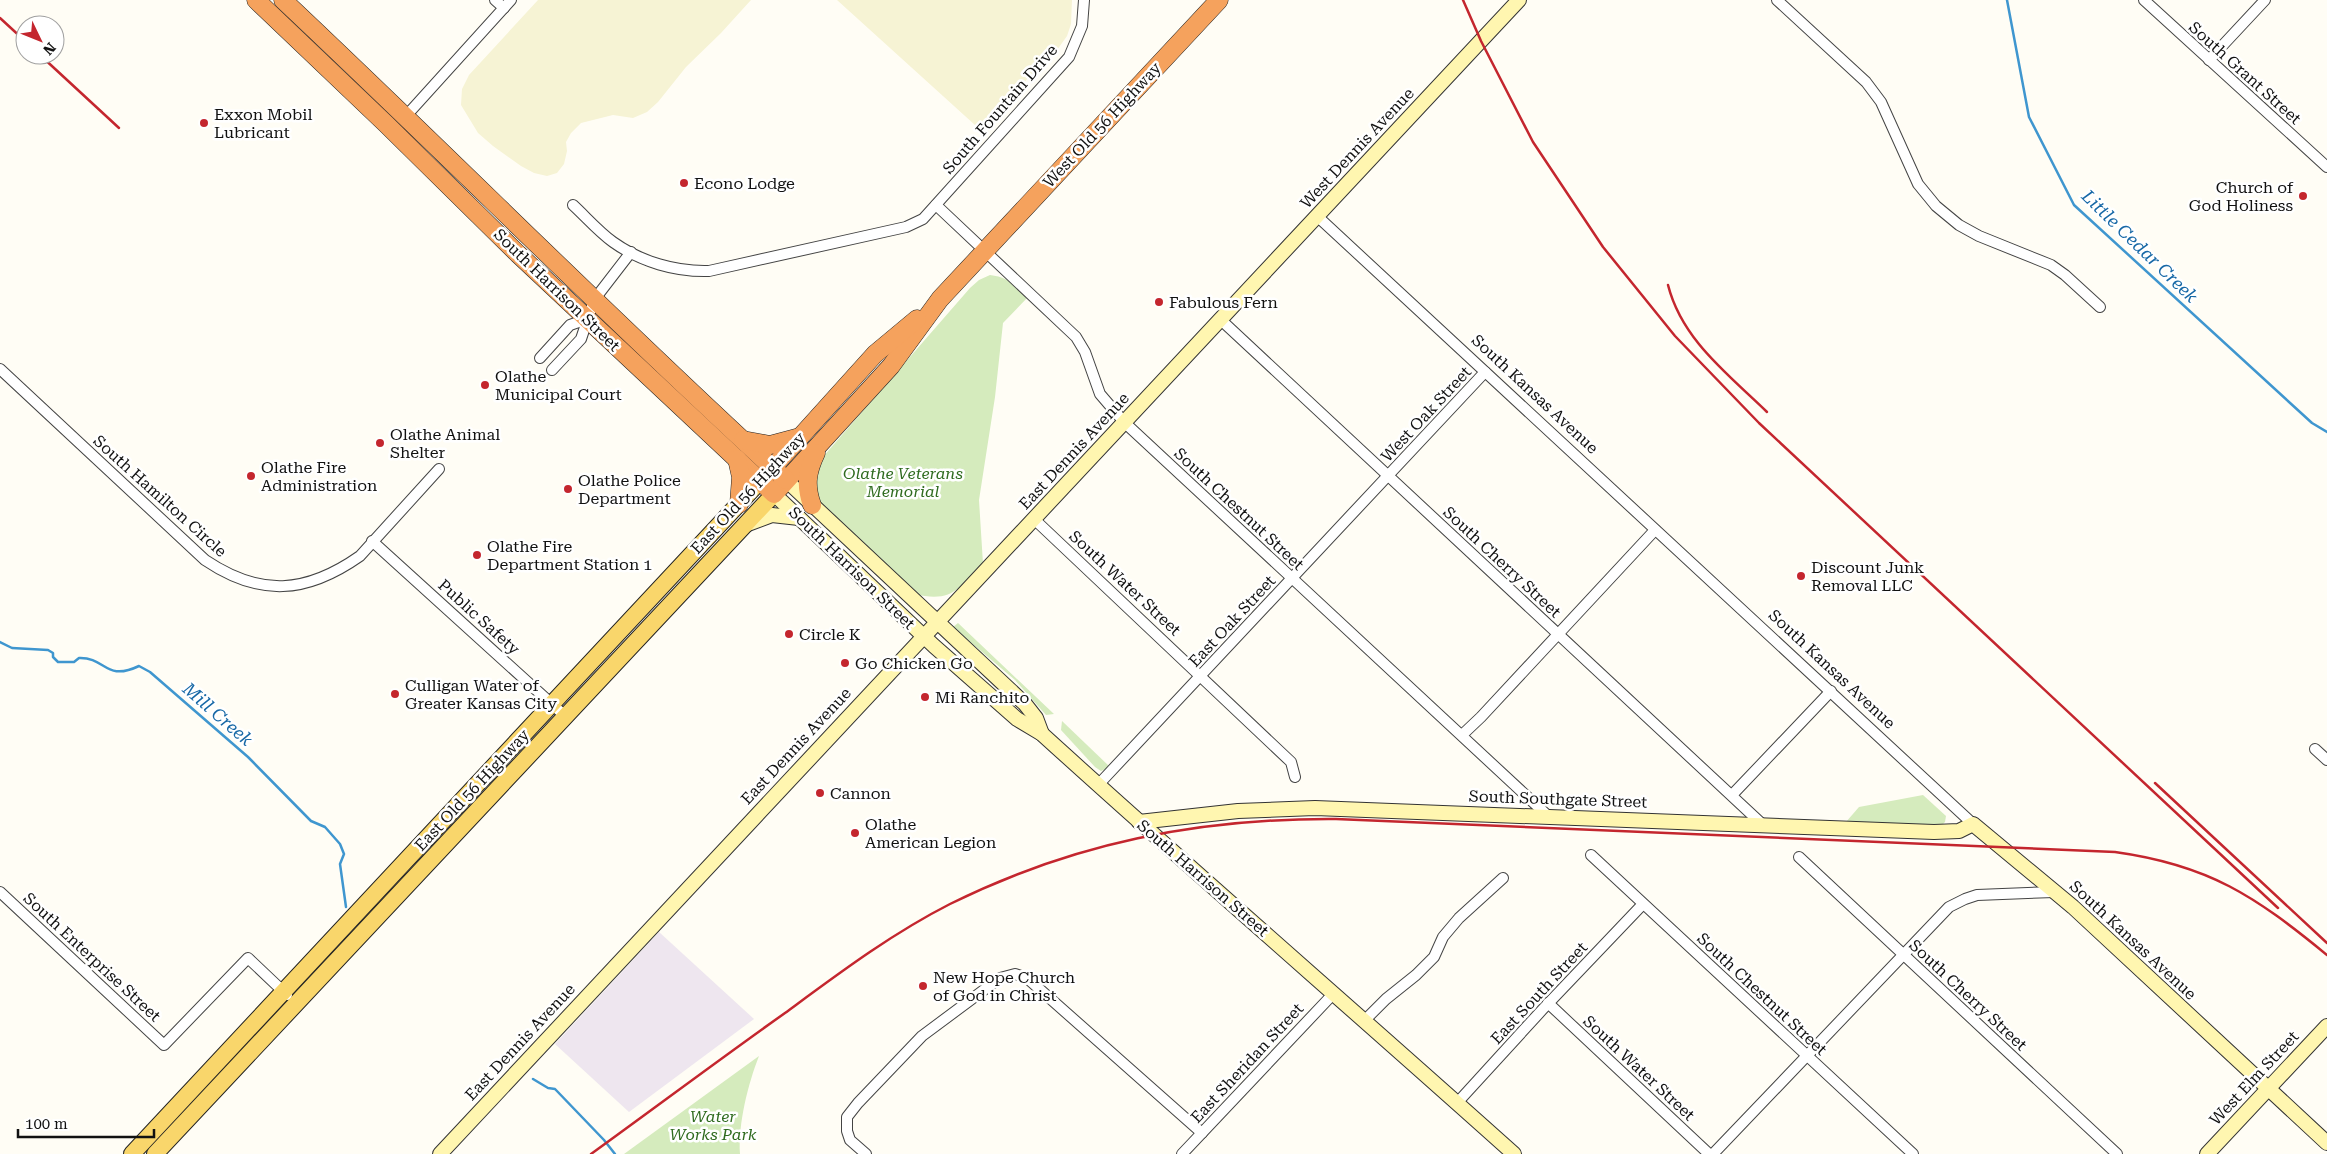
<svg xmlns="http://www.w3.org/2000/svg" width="2327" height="1154" font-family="'Roboto Serif',serif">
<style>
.industrial{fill:#eee6ef}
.farmland{fill:#f6f3d4}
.green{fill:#d5ebbd}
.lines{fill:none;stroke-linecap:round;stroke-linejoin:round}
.stream{stroke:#3f96cf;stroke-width:2.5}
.street-casing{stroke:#444;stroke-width:12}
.secondary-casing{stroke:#333;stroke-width:16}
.primary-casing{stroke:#222;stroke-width:18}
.highway-casing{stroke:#222;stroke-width:19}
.street{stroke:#fff;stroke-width:10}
.secondary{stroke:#fff6b0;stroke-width:14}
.primary{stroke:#f9d66b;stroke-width:16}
.highway{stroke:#f5a25d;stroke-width:18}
.rail{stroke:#c4262e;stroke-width:2.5}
.poi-dot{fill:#c4262e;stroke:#fff;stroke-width:2}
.labels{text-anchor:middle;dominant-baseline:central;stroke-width:5;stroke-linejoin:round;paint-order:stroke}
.street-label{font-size:16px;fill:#111;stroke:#fff}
.poi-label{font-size:16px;fill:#111;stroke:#fff;text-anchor:start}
.park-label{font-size:16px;font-style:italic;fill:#2f6b1f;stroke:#fff}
.water-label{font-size:18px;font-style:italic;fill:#1768a6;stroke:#fff}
</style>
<rect width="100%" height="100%" fill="#fffdf5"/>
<path class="industrial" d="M659,932L754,1019L629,1112L555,1044Z"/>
<g class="farmland">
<path d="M538,0H751L721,33L686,67L658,102L647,112L633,118L613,115L581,123L571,133L566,142L567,151L564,164L557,173L547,176L534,173L521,166L493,146L478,133L461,105L462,89L469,75Z"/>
<path d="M837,0H1072L1071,24L1067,36L1057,50L1027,79L986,135Z"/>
</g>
<g class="green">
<path d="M990,275C1007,277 1016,285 1028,297L1003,323L995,397L979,500L983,564C958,589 952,603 914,594L814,503L815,466L970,288L979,280Z"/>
<path d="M958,623L1054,714L1046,715L1015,680L955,629L953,627Z"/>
<path d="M1062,721L1110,767L1101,771L1095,767L1061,730Z"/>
<path d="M1923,795L1946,816L1945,822L1940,827L1846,822L1859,807Z"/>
<path d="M759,1056C748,1084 738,1124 740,1154H624Z"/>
</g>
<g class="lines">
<g class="stream">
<path d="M2007,0L2029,117L2074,205L2312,423L2327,432"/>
<path d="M0,642L12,648L48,650L53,653V657L58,662H74L79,658C106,657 105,682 139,666L150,672L248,757L311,821L325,827L340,844L344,854L340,864L346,907"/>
<path d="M533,1079L548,1088L555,1089L604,1140L615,1154"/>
</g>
<g class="street-casing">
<g id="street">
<path d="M495,0L504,8"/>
<path d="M1777,0L1866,82L1881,102L1918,184L1936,206L1959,225L1979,236L2051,265L2065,275L2100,307"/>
<path d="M2144,0L2327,167"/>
<path d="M2209,60L2265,0"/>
<path d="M406,116L511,0"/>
<path d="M573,205C586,217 599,232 613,242C641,262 676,272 709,271L906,227L923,219L1069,57L1082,26L1084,0"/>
<path d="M936,205L1076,337L1085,352L1100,394L1124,422L1548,816"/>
<path d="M1317,216L1973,824"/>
<path d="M1221,320L1763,825"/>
<path d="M540,358L570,325L587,319"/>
<path d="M0,369L205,560C260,597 306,594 360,556L439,469"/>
<path d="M552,370L581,339L594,300L631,252"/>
<path d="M1034,519L1291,762L1295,777"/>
<path d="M372,541L565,716"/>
<path d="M1462,735L1481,717L1655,530"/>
<path d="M2315,749L2327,760"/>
<path d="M1098,785L1485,372"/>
<path d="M1732,795L1831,691"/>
<path d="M1591,855L1913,1154"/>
<path d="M1799,857L2117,1154"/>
<path d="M0,892L164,1045L248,958L287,995"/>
<path d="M1548,1003L1709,1154"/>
<path d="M1365,1020L1386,999L1416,975L1434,957L1443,937L1459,918L1503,878"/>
<path d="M1457,1103L1542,1010L1643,904"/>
<path d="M866,1154L850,1140L847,1131V1117L858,1103L922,1036L1000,978L1015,974L1027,978L1202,1133"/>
<path d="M1182,1154L1334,993"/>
<path d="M1713,1154L1949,907L1965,899L1977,895L2054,892"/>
</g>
</g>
<g class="secondary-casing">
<g id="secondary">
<path d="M786,480L1025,704L1036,718L1042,734"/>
<path d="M774,494L934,646L1017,719L1042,734C1198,876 1357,1013 1514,1154"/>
<path d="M748,524L772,515L799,518"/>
<path d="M1139,822L1238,811L1315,808L1934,832L1959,831L1973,824L2073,907L2327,1143"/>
<path d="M440,1154L1519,0"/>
<path d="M2207,1154L2327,1026"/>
</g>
</g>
<g class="primary-casing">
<g id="primary">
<path d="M132,1154L760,481"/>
<path d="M155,1154L774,494"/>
</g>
</g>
<g class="highway-casing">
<g id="highway">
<path d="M256,0L386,124L518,254L774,494L891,366L940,299L1219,0"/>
<path d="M283,0C452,159 615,324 786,480"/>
<path d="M743,440L770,445L800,437"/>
<path d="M737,459L741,477L739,504"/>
<path d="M765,476L875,354L917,319"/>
<path d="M812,505C805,485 807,472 816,453"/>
</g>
</g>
<use href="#street" class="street"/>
<use href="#secondary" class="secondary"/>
<use href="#primary" class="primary"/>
<use href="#highway" class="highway"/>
<g class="rail">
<path d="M1463,0L1481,41L1533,142L1603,247L1675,336L1759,423L2278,908"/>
<path d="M0,18L25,41"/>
<path d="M40,55L119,128"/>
<path d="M1668,285C1682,340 1728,374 1767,412"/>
<path d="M2155,783L2327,943"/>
<path d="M591,1154C656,1107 720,1059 785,1013C838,974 891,934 950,904C1073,843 1199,818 1336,819L2115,852C2209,865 2255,896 2327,955"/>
</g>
</g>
<g class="poi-dot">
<circle cx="204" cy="123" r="5"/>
<circle cx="684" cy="183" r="5"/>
<circle cx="2303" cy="196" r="5"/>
<circle cx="1159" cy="302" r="5"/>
<circle cx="485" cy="385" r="5"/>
<circle cx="380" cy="443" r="5"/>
<circle cx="251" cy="476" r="5"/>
<circle cx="568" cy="489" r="5"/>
<circle cx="477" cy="555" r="5"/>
<circle cx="1801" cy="576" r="5"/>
<circle cx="789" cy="634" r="5"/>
<circle cx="845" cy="663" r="5"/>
<circle cx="395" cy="694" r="5"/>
<circle cx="925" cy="697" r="5"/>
<circle cx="820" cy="793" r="5"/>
<circle cx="855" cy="833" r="5"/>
<circle cx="923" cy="986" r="5"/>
</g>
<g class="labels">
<g class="street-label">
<text transform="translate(2245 73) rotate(42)">South Grant Street</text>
<text transform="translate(1000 109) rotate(-49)">South Fountain Drive</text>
<text transform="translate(1102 125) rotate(-47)">West Old 56 Highway</text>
<text transform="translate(1357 148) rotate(-47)">West Dennis Avenue</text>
<text transform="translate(557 290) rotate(44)">South Harrison Street</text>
<text transform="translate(1535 394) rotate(43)">South Kansas Avenue</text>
<text transform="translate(1426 414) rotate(-47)">West Oak Street</text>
<text transform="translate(1074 451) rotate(-47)">East Dennis Avenue</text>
<text transform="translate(748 493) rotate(-47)">East Old 56 Highway</text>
<text transform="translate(160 496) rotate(42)">South Hamilton Circle</text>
<text transform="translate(1239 509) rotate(43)">South Chestnut Street</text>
<text transform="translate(1502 562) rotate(43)">South Cherry Street</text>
<text transform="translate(852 568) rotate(44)">South Harrison Street</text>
<text transform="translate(1125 583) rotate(43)">South Water Street</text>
<text transform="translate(479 617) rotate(42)">Public Safety</text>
<text transform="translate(1232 621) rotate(-47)">East Oak Street</text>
<text transform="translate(1832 669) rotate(43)">South Kansas Avenue</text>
<text transform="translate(796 746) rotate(-47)">East Dennis Avenue</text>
<text transform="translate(472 790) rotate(-47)">East Old 56 Highway</text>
<text transform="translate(1558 799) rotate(2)">South Southgate Street</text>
<text transform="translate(1203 878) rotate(41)">South Harrison Street</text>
<text transform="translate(2133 940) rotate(43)">South Kansas Avenue</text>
<text transform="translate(92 957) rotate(43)">South Enterprise Street</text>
<text transform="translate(1539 993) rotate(-47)">East South Street</text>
<text transform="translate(1762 994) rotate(43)">South Chestnut Street</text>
<text transform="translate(1968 995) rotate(43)">South Cherry Street</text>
<text transform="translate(520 1042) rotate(-47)">East Dennis Avenue</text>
<text transform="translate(1247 1063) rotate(-47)">East Sheridan Street</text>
<text transform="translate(1639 1068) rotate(43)">South Water Street</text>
<text transform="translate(2254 1078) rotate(-47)">West Elm Street</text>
</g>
<g class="poi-label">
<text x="214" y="114">Exxon Mobil<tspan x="214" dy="18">Lubricant</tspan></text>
<text x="694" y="183">Econo Lodge</text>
<text x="2293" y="187" text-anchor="end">Church of<tspan x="2293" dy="18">God Holiness</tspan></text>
<text x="1169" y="302">Fabulous Fern</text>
<text x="495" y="376">Olathe<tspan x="495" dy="18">Municipal Court</tspan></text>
<text x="390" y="434">Olathe Animal<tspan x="390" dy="18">Shelter</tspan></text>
<text x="261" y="467">Olathe Fire<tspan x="261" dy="18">Administration</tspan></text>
<text x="578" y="480">Olathe Police<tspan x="578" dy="18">Department</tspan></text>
<text x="487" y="546">Olathe Fire<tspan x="487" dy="18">Department Station 1</tspan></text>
<text x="1811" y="567">Discount Junk<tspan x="1811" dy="18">Removal LLC</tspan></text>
<text x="799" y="634">Circle K</text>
<text x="855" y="663">Go Chicken Go</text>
<text x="405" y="685">Culligan Water of<tspan x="405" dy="18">Greater Kansas City</tspan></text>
<text x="935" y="697">Mi Ranchito</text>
<text x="830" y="793">Cannon</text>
<text x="865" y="824">Olathe<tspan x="865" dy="18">American Legion</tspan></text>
<text x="933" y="977">New Hope Church<tspan x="933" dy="18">of God in Christ</tspan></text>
</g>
<g class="park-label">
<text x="903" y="473">Olathe Veterans<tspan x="903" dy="18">Memorial</tspan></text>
<text x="713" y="1116">Water<tspan x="713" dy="18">Works Park</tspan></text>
</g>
<g class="water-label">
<text transform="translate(2140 246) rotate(44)">Little Cedar Creek</text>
<text transform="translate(218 714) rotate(41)">Mill Creek</text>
</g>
</g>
<g transform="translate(40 40) rotate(133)"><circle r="24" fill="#ffffff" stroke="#a0a0a0"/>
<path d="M0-4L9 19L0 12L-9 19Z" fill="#c4262e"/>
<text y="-8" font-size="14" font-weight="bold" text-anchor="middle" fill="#111111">N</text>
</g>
<path d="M18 1129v8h136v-8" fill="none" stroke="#111111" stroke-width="2.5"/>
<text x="25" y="1129" font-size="15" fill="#111111" stroke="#ffffff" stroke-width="4" paint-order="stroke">100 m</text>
</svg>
